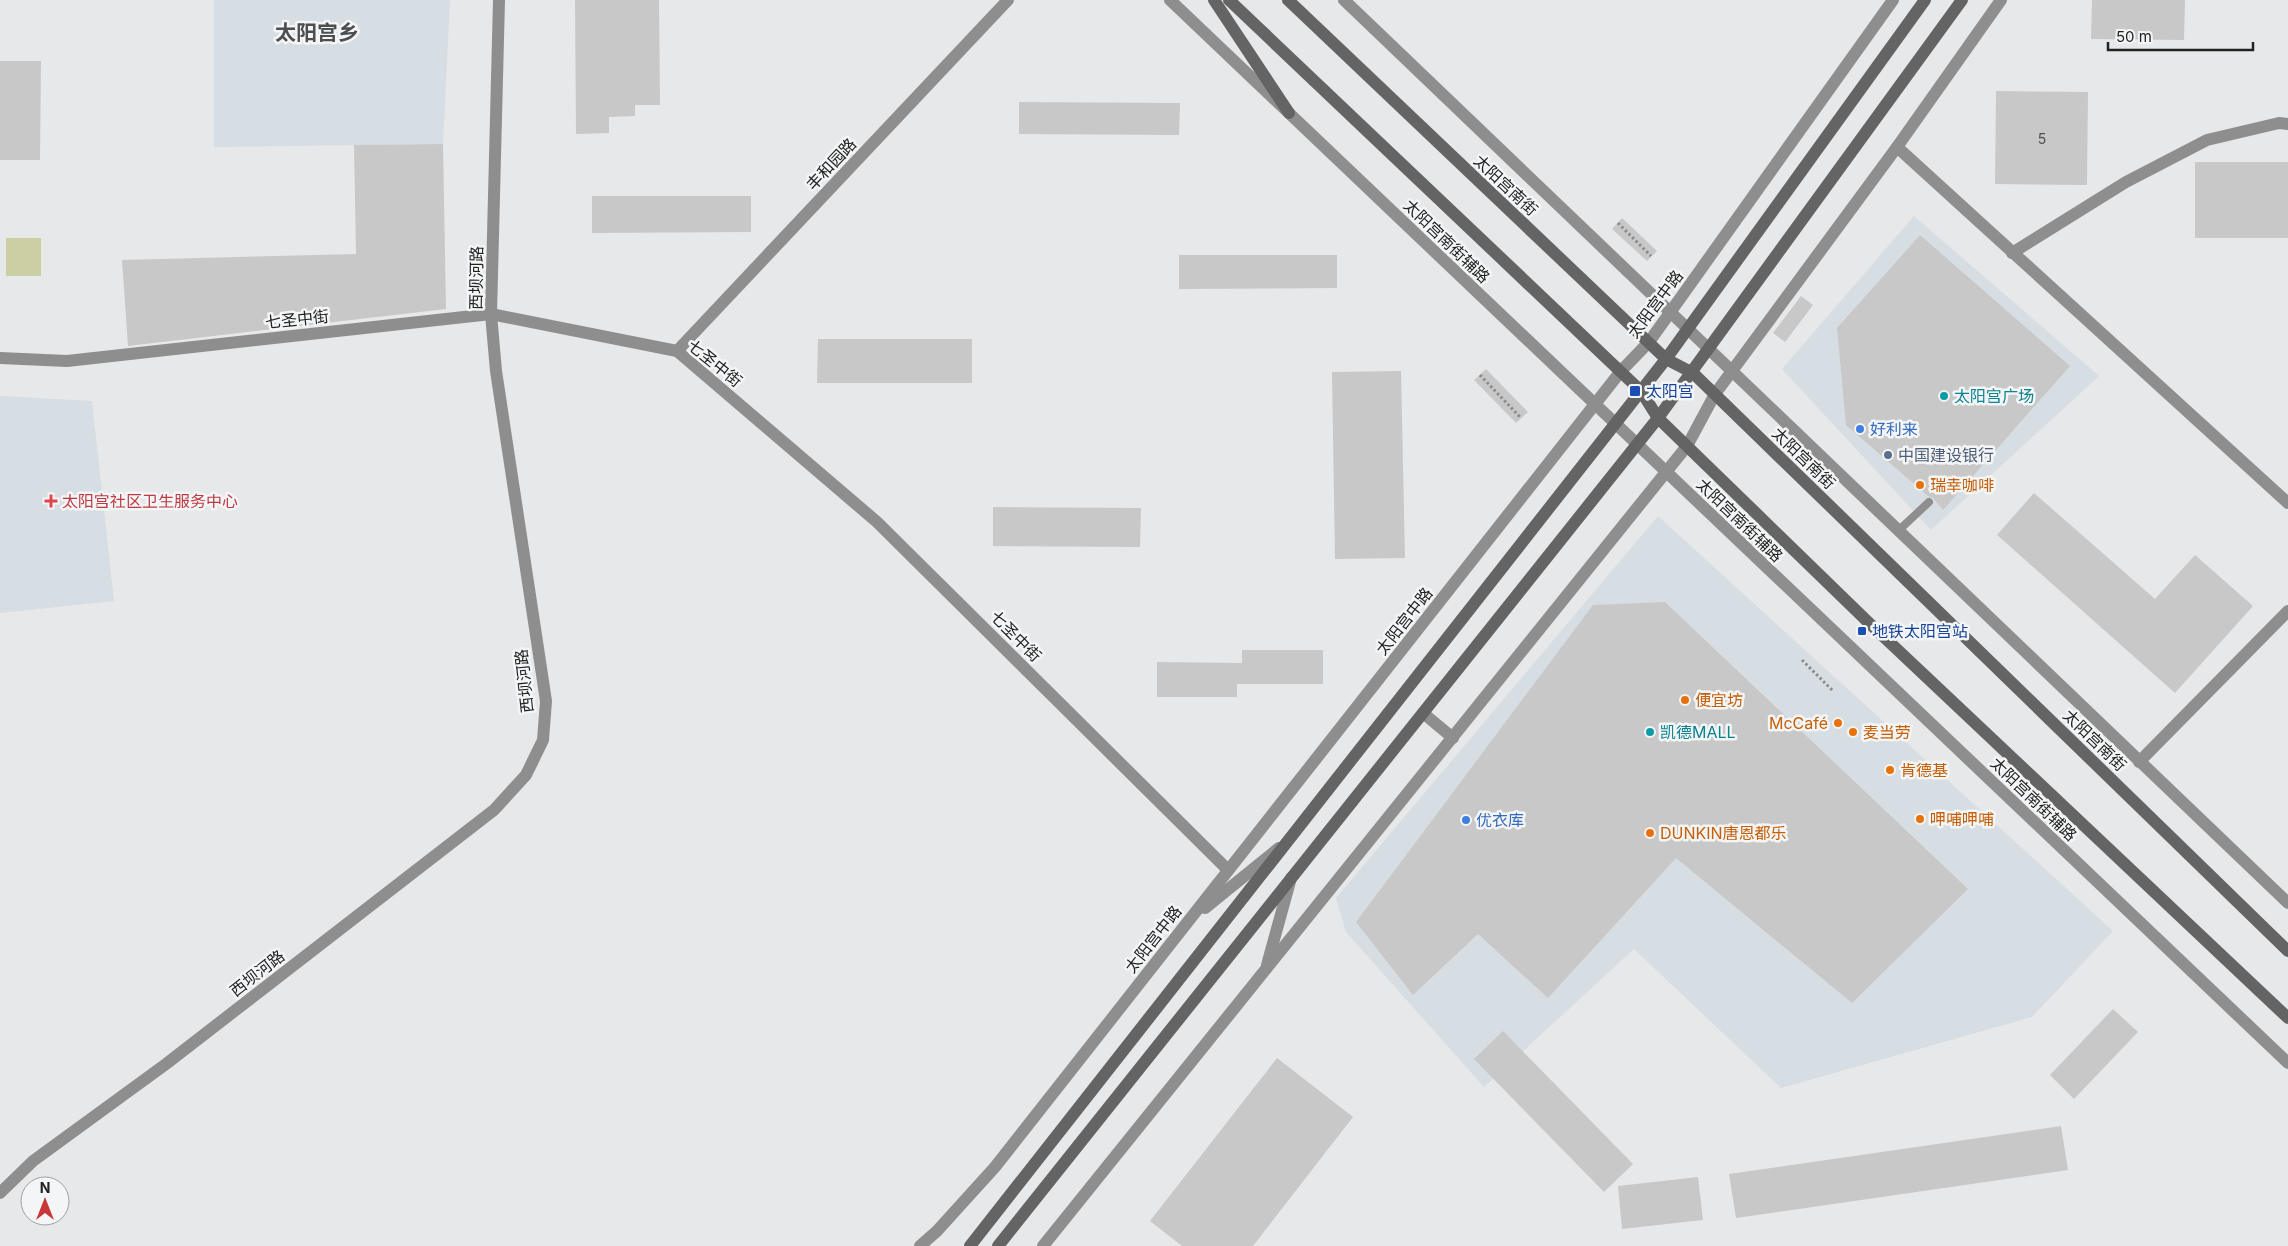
<svg xmlns="http://www.w3.org/2000/svg" width="2288" height="1246" font-family="Inter,'Noto Sans SC',sans-serif">
<style>
.built{fill:#d6dde3}
.green{fill:#cccfa3}
.building{fill:#c9c8c9}
.lines{fill:none;stroke-linecap:round;stroke-linejoin:round}
.path{stroke:#8c8c8d;stroke-width:3;stroke-dasharray:2.5 2.5;stroke-linecap:butt}
.service{stroke:#8f8e8e;stroke-width:8}
.minor{stroke:#8f8e8e;stroke-width:12}
.tertiary{stroke:#8f8e8e;stroke-width:12}
.secondary{stroke:#656464;stroke-width:12}
.transit-dot{fill:#1a4fb4;stroke:#f4f5f6;stroke-width:2}
.culture-dot{fill:#0f9aa8;stroke:#f4f5f6;stroke-width:2}
.shop-dot{fill:#3f7fe0;stroke:#f4f5f6;stroke-width:2}
.service-dot{fill:#5c6f8a;stroke:#f4f5f6;stroke-width:2}
.food-dot{fill:#e8710a;stroke:#f4f5f6;stroke-width:2}
.health-dot{fill:#e0444e;stroke:#f4f5f6;stroke-width:2}
.labels{text-anchor:middle;dominant-baseline:central;stroke-width:5;stroke-linejoin:round;paint-order:stroke}
.number-label{font-size:14px;fill:#4c4c4c}
.street-label{font-size:16px;fill:#222;stroke:#f4f5f6}
.transit-label{font-size:16px;fill:#164399;stroke:#f4f5f6;text-anchor:start}
.culture-label{font-size:16px;fill:#0d838f;stroke:#f4f5f6;text-anchor:start}
.shop-label{font-size:16px;fill:#366cbe;stroke:#f4f5f6;text-anchor:start}
.service-label{font-size:16px;fill:#4e5e75;stroke:#f4f5f6;text-anchor:start}
.food-label{font-size:16px;fill:#c56008;stroke:#f4f5f6;text-anchor:start}
.health-label{font-size:16px;fill:#be3a42;stroke:#f4f5f6;text-anchor:start}
.district-label{font-size:21px;font-weight:bold;fill:#4d4e4f;stroke:#f4f5f6}
</style>
<rect width="100%" height="100%" fill="#e7e8e9"/>
<g class="built">
<path d="M214,0H450L443,144L214,147Z"/>
<path d="M1914,216L2099,376L1931,530L1782,369Z"/>
<path d="M0,396L92,401L114,601L0,613Z"/>
<path d="M1658,516L2113,931L2032,1017L1781,1088L1634,949L1484,1087L1346,932L1336,898Z"/>
</g>
<rect class="green" x="6" y="238" width="35" height="38"/>
<g class="building">
<path d="M575,0H659L660,105H635V116L609,117V133L576,134Z"/>
<path d="M2092,0H2185L2184,40L2091,39Z"/>
<path d="M0,61H41L40,160H0Z"/>
<path d="M1996,91L2088,92L2087,185L1995,184Z"/>
<path d="M1019,102L1180,103L1179,135L1019,134Z"/>
<path d="M443,144L446,309L128,346L122,260L356,254L354,145Z"/>
<rect x="2195" y="162" width="93" height="76"/>
<path d="M592,196H751V232L592,233Z"/>
<path d="M1622,218L1657,251L1647,261L1612,229Z"/>
<path d="M1920,235L2070,366L1943,510L1933,498L1928,496L1846,425L1837,328Z"/>
<path d="M1179,255H1337V288L1179,289Z"/>
<path d="M1801,296L1813,305L1785,342L1773,333Z"/>
<path d="M818,339H972V383H817Z"/>
<path d="M1486,369L1528,412L1516,423L1474,380Z"/>
<path d="M1401,371L1405,558L1335,559L1332,372Z"/>
<path d="M2034,493L2155,599L2195,555L2253,606L2175,693L1997,535Z"/>
<path d="M993,507L1141,508L1140,547L993,546Z"/>
<path d="M1665,602L1968,889L1852,1003L1676,858L1548,998L1478,934L1413,995L1356,922L1593,605Z"/>
<path d="M1242,650H1323V684H1237V697H1157V662L1242,663Z"/>
<path d="M2113,1009L2138,1032L2074,1099L2050,1075Z"/>
<path d="M1503,1031L1633,1164L1604,1192L1474,1059Z"/>
<path d="M1277,1058L1353,1117L1253,1246H1182L1150,1221Z"/>
<path d="M2061,1126L2068,1170L1736,1218L1729,1174Z"/>
<path d="M1698,1177L1703,1220L1622,1229L1618,1186Z"/>
</g>
<g class="lines">
<g class="path">
<path d="M1618,223L1651,256"/>
<path d="M1480,375L1520,417"/>
<path d="M1802,660L1833,691"/>
</g>
<path class="service" d="M1898,531L1929,502"/>
<g class="minor">
<path d="M1897,147L2288,503"/>
<path d="M2012,253L2126,182L2207,140L2279,123L2288,124"/>
<path d="M677,351L1008,0"/>
<path d="M2139,762L2288,611"/>
</g>
<g class="tertiary">
<path d="M1170,0L2288,1063"/>
<path d="M1344,0L2288,903"/>
<path d="M0,358L67,361L491,314L677,351L877,522L1228,870"/>
<path d="M1423,713L1453,738"/>
<path d="M1205,908L1279,848"/>
<path d="M1267,965L1291,878"/>
<path d="M0,1193L33,1161L166,1064L494,810L526,775L543,740L546,701L496,371L491,314L499,0"/>
<path d="M920,1246L937,1231L995,1167L1621,371L1649,342L1893,0"/>
<path d="M1043,1246L1687,446L1715,394L1897,147L2001,0"/>
</g>
<g class="secondary">
<path d="M1214,0L1289,113"/>
<path d="M1229,0L1641,391L1658,418L1867,621L2288,1018"/>
<path d="M1288,0L1666,359L1693,373L2288,951"/>
<path d="M970,1246L1666,359L1925,0"/>
<path d="M998,1246L1658,418L1962,0"/>
</g>
</g>
<g class="transit-dot">
<rect x="1629" y="385" width="12" height="12" rx="2.5"/>
<rect x="1857" y="626" width="10" height="10" rx="2.5"/>
</g>
<g class="culture-dot">
<circle cx="1944" cy="396" r="5"/>
<circle cx="1650" cy="732" r="5"/>
</g>
<g class="shop-dot">
<circle cx="1860" cy="429" r="5"/>
<circle cx="1466" cy="820" r="5"/>
</g>
<circle class="service-dot" cx="1888" cy="455" r="5"/>
<g class="food-dot">
<circle cx="1920" cy="485" r="5"/>
<circle cx="1685" cy="700" r="5"/>
<circle cx="1838" cy="723" r="5"/>
<circle cx="1853" cy="732" r="5"/>
<circle cx="1890" cy="770" r="5"/>
<circle cx="1920" cy="819" r="5"/>
<circle cx="1650" cy="833" r="5"/>
</g>
<path class="health-dot" d="M48.5 493.5h5v5h5v5h-5v5h-5v-5h-5v-5h5z"/>
<g class="labels">
<g class="number-label">
<text x="2042" y="138">5</text>
</g>
<g class="street-label">
<text transform="translate(831 164) rotate(-47)">丰和园路</text>
<text transform="translate(1506 185) rotate(43)">太阳宫南街</text>
<text transform="translate(1447 241) rotate(44)">太阳宫南街辅路</text>
<text transform="translate(476 278) rotate(-89)">西坝河路</text>
<text transform="translate(1655 304) rotate(-53)">太阳宫中路</text>
<text transform="translate(297 319) rotate(-6)">七圣中街</text>
<text transform="translate(715 363) rotate(39)">七圣中街</text>
<text transform="translate(1804 458) rotate(44)">太阳宫南街</text>
<text transform="translate(1740 520) rotate(44)">太阳宫南街辅路</text>
<text transform="translate(1404 621) rotate(-52)">太阳宫中路</text>
<text transform="translate(1016 636) rotate(45)">七圣中街</text>
<text transform="translate(524 681) rotate(-96)">西坝河路</text>
<text transform="translate(2095 740) rotate(44)">太阳宫南街</text>
<text transform="translate(2034 799) rotate(44)">太阳宫南街辅路</text>
<text transform="translate(1153 939) rotate(-52)">太阳宫中路</text>
<text transform="translate(257 973) rotate(-38)">西坝河路</text>
</g>
<g class="transit-label">
<text x="1646" y="391">太阳宫</text>
<text x="1872" y="631">地铁太阳宫站</text>
</g>
<g class="culture-label">
<text x="1954" y="396">太阳宫广场</text>
<text x="1660" y="732">凯德MALL</text>
</g>
<g class="shop-label">
<text x="1870" y="429">好利来</text>
<text x="1476" y="820">优衣库</text>
</g>
<g class="service-label">
<text x="1898" y="455">中国建设银行</text>
</g>
<g class="food-label">
<text x="1930" y="485">瑞幸咖啡</text>
<text x="1695" y="700">便宜坊</text>
<text x="1828" y="723" text-anchor="end">McCafé</text>
<text x="1863" y="732">麦当劳</text>
<text x="1900" y="770">肯德基</text>
<text x="1930" y="819">呷哺呷哺</text>
<text x="1660" y="833">DUNKIN唐恩都乐</text>
</g>
<g class="health-label">
<text x="62" y="501">太阳宫社区卫生服务中心</text>
</g>
<g class="district-label">
<text x="317" y="32">太阳宫乡</text>
</g>
</g>
<g transform="translate(45 1201)"><circle r="24" fill="#f4f5f6" stroke="#a0a1a1"/>
<path d="M0-4L9 19L0 12L-9 19Z" fill="#c73838"/>
<text y="-8" font-size="14" font-weight="bold" text-anchor="middle" fill="#222222">N</text>
</g>
<path d="M2108 42v8h145v-8" fill="none" stroke="#222222" stroke-width="2.5"/>
<text x="2116" y="42" font-size="15" fill="#222222" stroke="#f4f5f6" stroke-width="4" paint-order="stroke">50 m</text>
</svg>
